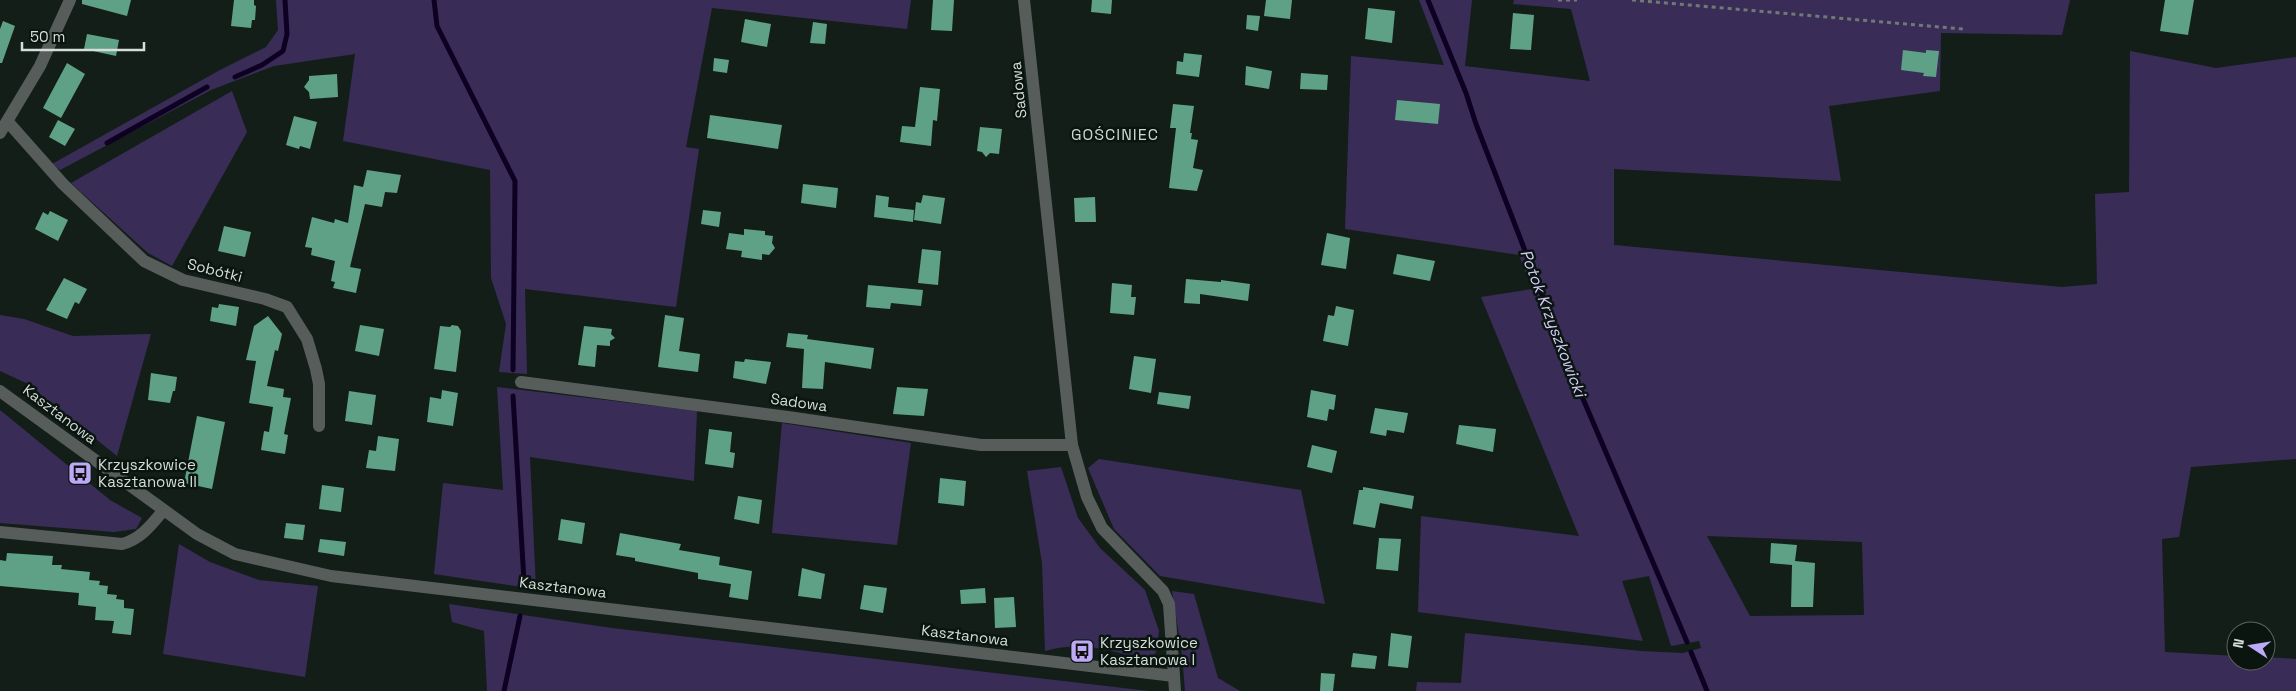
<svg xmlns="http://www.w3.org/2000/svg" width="2296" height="691" font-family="'Space Grotesk',sans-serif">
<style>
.green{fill:#392d57;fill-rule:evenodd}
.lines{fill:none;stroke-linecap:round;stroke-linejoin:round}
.stream{stroke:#0d0023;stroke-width:5}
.building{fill:#5fa187}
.path{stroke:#707a75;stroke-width:3;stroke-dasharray:4 4;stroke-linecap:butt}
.minor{stroke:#575d5b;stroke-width:12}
.labels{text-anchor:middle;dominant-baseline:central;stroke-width:5;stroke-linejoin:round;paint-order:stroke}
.street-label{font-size:15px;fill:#d6deda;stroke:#0a1510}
.poi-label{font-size:15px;fill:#d6deda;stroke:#0a1510;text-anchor:start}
.neighbourhood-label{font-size:16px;letter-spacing:1px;fill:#c9d8d1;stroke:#0a1510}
.water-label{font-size:16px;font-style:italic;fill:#d3c8f7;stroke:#0a1510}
</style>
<rect width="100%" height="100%" fill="#131e19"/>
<g class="green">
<path d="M276,0H911L907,29L712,8L686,147L699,149L676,307L525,289L527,374L499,372L506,324L491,278L490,170L343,141L355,54L274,66L211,90L60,170L52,164L220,70L266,47L278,30Z"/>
<path d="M1419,0H1472L1465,66L1590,81L1571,9L1513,4L1514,0H2070L2062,35L1941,33L1940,91L1829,106L1841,181L1614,169V245L2062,287L2097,284L2095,194L2129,192L2130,51L2216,68L2296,57V459L2191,467L2179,537L2162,539L2165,652L2236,656V661H2266V657L2296,659V691H1416L1417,682L1461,683L1465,633L1641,651L1683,653L1701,648L1699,641L1671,646L1649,576L1622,581L1643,641L1418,612L1421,516L1579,536L1481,297L1532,289L1519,255L1345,229L1351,56L1444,65ZM1707,536L1862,542L1864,615L1750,616Z"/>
<path d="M232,91L247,132L172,266L148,253L71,183Z"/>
<path d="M0,315L24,319L73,336L151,334L117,456L26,383L0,371Z"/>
<path d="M497,387L697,411L694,481L530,457L536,589L434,574L443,483L503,490Z"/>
<path d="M0,410L110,500L142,518L136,529L114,532L0,523Z"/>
<path d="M782,423L911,443L897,545L772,533Z"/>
<path d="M1099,459L1301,490L1325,604L1160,576L1114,529L1088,468Z"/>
<path d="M1061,467L1078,518L1100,548L1145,590L1159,631L1156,653L1144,661C1112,649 1079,641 1045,651L1042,563L1027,471Z"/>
<path d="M179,544L210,562L259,580L318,586L305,677L163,654Z"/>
<path d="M1172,591L1194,594L1218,678L1240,691H1185L1182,655Z"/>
<path d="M449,604L612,628L1149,691H487L484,631L452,622Z"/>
</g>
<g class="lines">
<g class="stream">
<path d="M434,0L437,26L515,181L513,370"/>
<path d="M1428,0L1466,93L1476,124L1575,380L1687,642"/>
<path d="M235,77L262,65L283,51L287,34L285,0"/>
<path d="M107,143L207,87"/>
<path d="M513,396L524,581"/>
<path d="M1691,652L1707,691"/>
<path d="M504,691L520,616"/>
</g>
</g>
<g class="building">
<path d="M82,0H131L127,16L82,4Z"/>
<path d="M234,0H254V5L256,6L255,20H252L251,28L231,26Z"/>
<path d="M933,0H954L952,31L931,30Z"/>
<path d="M1092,0H1112L1111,14L1091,12Z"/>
<path d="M1266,0H1292L1290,19L1264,16Z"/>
<path d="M2165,0H2194L2188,35L2160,31Z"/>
<path d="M1368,8L1395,11L1392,43L1365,39Z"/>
<path d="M1513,13L1534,15L1531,50L1510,49Z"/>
<path d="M1247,15L1260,16L1258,31L1246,29Z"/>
<path d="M745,19L771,24L767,47L741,42Z"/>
<path d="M3,21L15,26L2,63H0V29Z"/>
<path d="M813,22L827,24L825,44L810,43Z"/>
<path d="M87,34L119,40L116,56L84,49Z"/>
<path d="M1903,50L1926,53V50L1939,51L1936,77L1923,76L1924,73L1901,70Z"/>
<path d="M1184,53L1202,55L1199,77L1176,74L1177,61L1183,62Z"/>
<path d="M714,58L729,60L727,73L713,71Z"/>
<path d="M67,63L85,74L61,118L43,108Z"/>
<path d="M1246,66L1272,71L1269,89L1245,85Z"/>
<path d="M1301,73L1328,75L1327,90L1300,89Z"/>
<path d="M337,74L338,97L310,99L309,92L304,87L309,80V76Z"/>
<path d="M920,87L940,89L937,121L933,120L931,146L900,142L902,126L915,127Z"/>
<path d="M1397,100L1440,104L1438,124L1395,120Z"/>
<path d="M1173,104L1194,106L1190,133H1192L1191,139L1198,140L1193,168L1203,170L1197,191L1169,188L1176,128H1170Z"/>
<path d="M710,115L782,125L778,149L707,138Z"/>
<path d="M294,116L317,122L310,149L300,146L299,149L286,145Z"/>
<path d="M58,120L75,129L65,146L49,137Z"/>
<path d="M980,127L1002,129L999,154L990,153L986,157L982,152L977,151Z"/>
<path d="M367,170L401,175L397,193L385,192L382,207L365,204L350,267L361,269L356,293L333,288L335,282L331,281L335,261L311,255L312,248L305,247L312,217L334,223L335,219L348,223L354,185L363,187Z"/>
<path d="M803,184L838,188L836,208L801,203Z"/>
<path d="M876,195L889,197L888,207L914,210L913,222L874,217Z"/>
<path d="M923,195L945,198L941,224L914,220L916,202L921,203Z"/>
<path d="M1095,197L1096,222H1075L1074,198Z"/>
<path d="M703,210L721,212L719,227L701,224Z"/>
<path d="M50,211L68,220L58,241L35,229L43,212L48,215Z"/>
<path d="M224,226L251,232L245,257L218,251Z"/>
<path d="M744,229L765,231V235L773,236L772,243L775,248L769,255L762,254V260L741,257L742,251L726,249L729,233L744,235Z"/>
<path d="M1327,233L1350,238L1346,269L1321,265Z"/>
<path d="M922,249L941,251L938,285L918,283Z"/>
<path d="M1397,254L1435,261L1430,281L1393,274Z"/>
<path d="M64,278L87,289L79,304L75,302L67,319L46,310Z"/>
<path d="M1186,279L1221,282V280L1250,284L1248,301L1200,294V304L1184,303Z"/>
<path d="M1112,283L1132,285L1131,297H1136L1134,315L1110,313Z"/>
<path d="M868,285L923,290L921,306L891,303L890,309L866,307Z"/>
<path d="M219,304L239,307L236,326L210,321L212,307L218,308Z"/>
<path d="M1336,306L1354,310L1348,346L1323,341L1328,315L1334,316Z"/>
<path d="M665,315L684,318L679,351L700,354L698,372L658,367Z"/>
<path d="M268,316L282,334L278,351L275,350L267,386L284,389L283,397L291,398L284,434L288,435L285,454L261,450L264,431L269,432L273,407L249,403L256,361L246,360L254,326Z"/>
<path d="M360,325L384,329L379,356L355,351Z"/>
<path d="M452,325L458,326L461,331L456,372L434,369L440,326L450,327Z"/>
<path d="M584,326L612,329L611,334L615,338L610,341V346L597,345L595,367L578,365Z"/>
<path d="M788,333L808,335L807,339L874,348L871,369L825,362L823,389L802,388L804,349L786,347Z"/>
<path d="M1134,356L1156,359L1151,393L1129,389Z"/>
<path d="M745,359L771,362L766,384L733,378L735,361L744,362Z"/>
<path d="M151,373L177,377L175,391H173L170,403L148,400Z"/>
<path d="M897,387L928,389L924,416L893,414Z"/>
<path d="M442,390L458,393L453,426L427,422L430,397L441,399Z"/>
<path d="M1311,390L1336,395L1334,410L1329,409L1327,421L1307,417Z"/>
<path d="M349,391L376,395L372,425L345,421Z"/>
<path d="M1159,392L1191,396L1189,409L1157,404Z"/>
<path d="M1375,408L1408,413L1404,433L1387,430L1386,436L1370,433Z"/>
<path d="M197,416L225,422L212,489L184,483Z"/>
<path d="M1459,425L1496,429L1493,452L1456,444Z"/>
<path d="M709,429L732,432L730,452L735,453L733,468L705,464Z"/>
<path d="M378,436L399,439L395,471L366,468L369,450L376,451Z"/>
<path d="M1312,445L1337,451L1332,473L1307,467Z"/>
<path d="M940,478L966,481L964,506L938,503Z"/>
<path d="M322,485L344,488L341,512L319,509Z"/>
<path d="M1363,487L1414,496L1412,509L1380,503L1375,528L1353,524L1359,490H1363Z"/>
<path d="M738,496L762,500L759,524L734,519Z"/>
<path d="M561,519L585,523L582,544L558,540Z"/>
<path d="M286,523L305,525L303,540L284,538Z"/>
<path d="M620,533L681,544L679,550L720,557L719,565L752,571L748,600L729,597L731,584L698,579V573L635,561V558L616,555Z"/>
<path d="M1379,538L1401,539L1398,571L1376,569Z"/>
<path d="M320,539L346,542L344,556L318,552Z"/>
<path d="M1771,543L1797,545L1795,561L1815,563L1813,607H1791L1792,565L1770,563Z"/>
<path d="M7,553L53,556L52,565H62L61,569L90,572L89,580L100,581L99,585L108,586L107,594L117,595L116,599L124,600V608L134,609L131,635L112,633L114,621L95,620L96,607L78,605L79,593L0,586V560L6,561Z"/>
<path d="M802,568L825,574L821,599L798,596Z"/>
<path d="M864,585L887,588L883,613L860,609Z"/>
<path d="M985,588L986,603L961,604L960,590Z"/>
<path d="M1014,597L1016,627L995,628L994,598Z"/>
<path d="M1391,633L1412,636L1408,668L1388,666Z"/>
<path d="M1353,653L1377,656L1375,669L1351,667Z"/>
<path d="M1321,673L1335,674L1333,691H1320Z"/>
</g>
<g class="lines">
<g class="path">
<path d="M1558,0H1577"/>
<path d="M1632,0L1963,29"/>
</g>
<g class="minor">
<path d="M1024,0L1072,445L1087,497L1102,528L1163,591L1169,604L1175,691"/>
<path d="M8,122L63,184L144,261L183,280L265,299L287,307L307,339L316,369L319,384V426"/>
<path d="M0,133L40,66L70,0"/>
<path d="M521,382L788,417L981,445H1072"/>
<path d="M0,391L197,534L235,554L331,576L1174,676"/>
<path d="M0,532L122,544C141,539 151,525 163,511"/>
</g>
</g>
<defs>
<g id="bus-square" transform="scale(1.25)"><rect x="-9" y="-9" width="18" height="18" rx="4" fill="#bda9f5" stroke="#0a1510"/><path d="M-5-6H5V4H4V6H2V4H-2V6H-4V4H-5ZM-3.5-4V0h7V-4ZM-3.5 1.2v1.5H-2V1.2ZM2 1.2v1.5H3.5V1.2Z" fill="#111"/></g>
</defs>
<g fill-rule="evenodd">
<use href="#bus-square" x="80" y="473"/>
<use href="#bus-square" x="1082" y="651"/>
</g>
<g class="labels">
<g class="street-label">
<text transform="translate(1018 90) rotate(-96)">Sadowa</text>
<text transform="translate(215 270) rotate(14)">Sobótki</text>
<text transform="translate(799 402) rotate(8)">Sadowa</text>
<text transform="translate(60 414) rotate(37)">Kasztanowa</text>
<text transform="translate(563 587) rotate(7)">Kasztanowa</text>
<text transform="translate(965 635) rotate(7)">Kasztanowa</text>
</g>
<g class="poi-label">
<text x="98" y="464">Krzyszkowice<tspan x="98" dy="17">Kasztanowa II</tspan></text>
<text x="1100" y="642">Krzyszkowice<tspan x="1100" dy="17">Kasztanowa I</tspan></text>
</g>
<g class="neighbourhood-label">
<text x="1115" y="134">GOŚCINIEC</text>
</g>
<g class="water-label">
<text transform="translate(1553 323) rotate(69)">Potok Krzyszkowicki</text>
</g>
</g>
<g transform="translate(2251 646) rotate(282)"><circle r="24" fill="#0a1510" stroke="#5c6561"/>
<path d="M0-4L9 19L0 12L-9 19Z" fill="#bda9f5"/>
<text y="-8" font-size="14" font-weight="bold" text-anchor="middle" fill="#d6deda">N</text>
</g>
<path d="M22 42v8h122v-8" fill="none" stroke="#d6deda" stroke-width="2.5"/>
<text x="30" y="42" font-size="15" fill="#d6deda" stroke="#0a1510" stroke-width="4" paint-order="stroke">50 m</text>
</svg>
